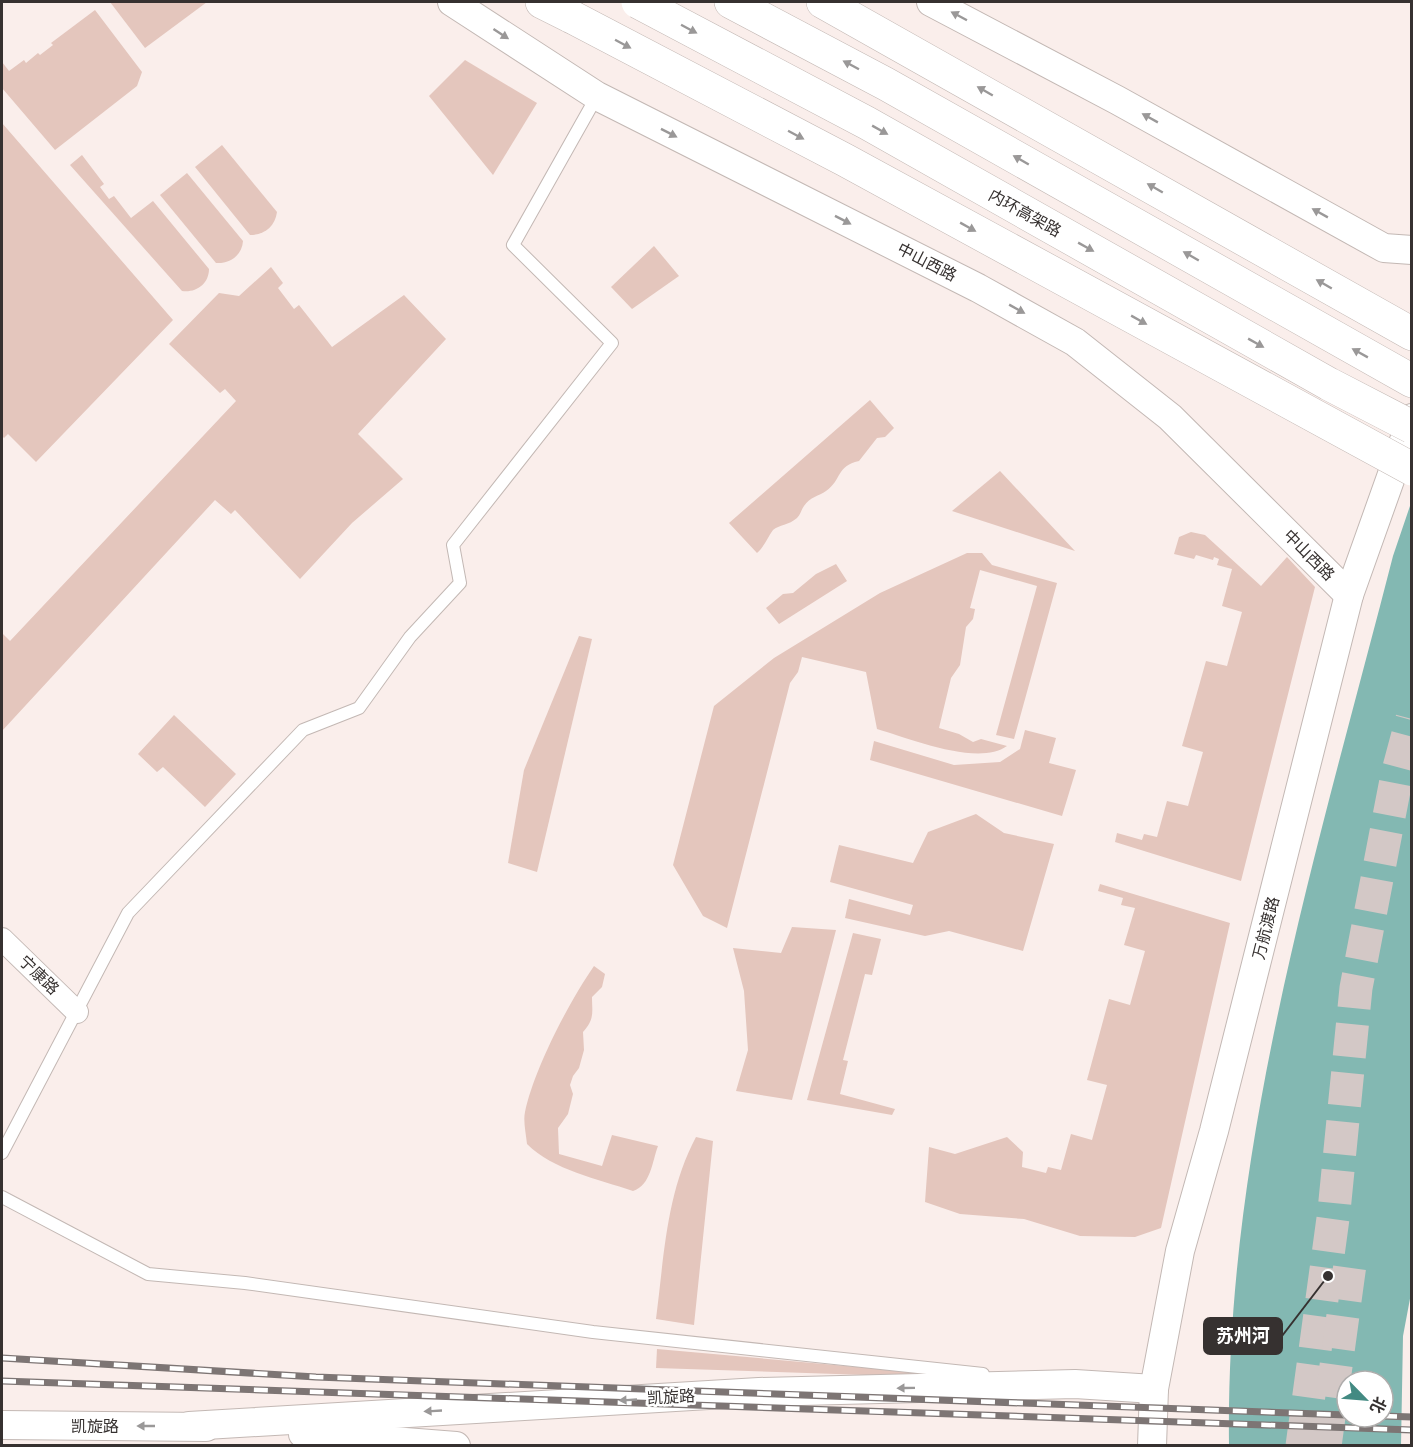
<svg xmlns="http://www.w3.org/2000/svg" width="1413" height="1447" font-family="'Roboto Serif','Noto Sans SC',serif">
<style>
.green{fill:#e4c6bd}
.water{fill:#83b8b2;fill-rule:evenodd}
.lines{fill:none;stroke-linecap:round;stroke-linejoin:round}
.trunk-tunnel{stroke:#d3c8c6;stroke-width:33;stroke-dasharray:33 16;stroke-linecap:butt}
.service-casing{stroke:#c3b8b4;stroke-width:14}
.minor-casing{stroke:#c3b8b4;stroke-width:24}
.tertiary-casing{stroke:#c3b8b4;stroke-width:30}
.primary-casing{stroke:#c3b8b4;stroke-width:34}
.trunk-casing{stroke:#c3b8b4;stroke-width:34}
.service{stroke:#fff;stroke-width:12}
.minor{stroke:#fff;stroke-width:22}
.tertiary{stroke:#fff;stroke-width:28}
.primary{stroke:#fff;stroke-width:33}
.trunk{stroke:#fff;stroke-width:33}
.rail-casing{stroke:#7d7574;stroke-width:7}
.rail{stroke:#fff;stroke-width:4.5;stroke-dasharray:14;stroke-linecap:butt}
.primary-bridge-casing{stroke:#c3b8b4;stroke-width:34;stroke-linecap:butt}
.trunk-bridge-casing{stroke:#c3b8b4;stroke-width:34;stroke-linecap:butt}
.primary-bridge{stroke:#fff;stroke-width:33}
.trunk-bridge{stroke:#fff;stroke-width:33}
.oneway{fill:#9a9898}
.labels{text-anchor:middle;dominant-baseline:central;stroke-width:5;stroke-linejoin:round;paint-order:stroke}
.street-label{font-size:16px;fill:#363130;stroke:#fff}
.leader{fill:none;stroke:#363130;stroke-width:2}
.callout-dot{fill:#363130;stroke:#fff;stroke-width:2}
.callout{fill:#363130;stroke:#363130;stroke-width:2}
.callout-label{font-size:18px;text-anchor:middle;font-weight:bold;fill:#fff}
</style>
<rect width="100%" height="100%" fill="#faeeeb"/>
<g class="green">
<path d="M110,2H207L145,48Z"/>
<path d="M95,10L142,72L137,86L55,150L2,88V62L9,71L24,60L26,63L38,53L40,55L53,45L51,43Z"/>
<path d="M465,60L537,103L493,175L429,96Z"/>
<path d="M2,123L173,320L36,462L8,434L4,438L2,436Z"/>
<path d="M222,145L277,212C275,227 264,235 250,235L195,167Z"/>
<path d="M82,155L104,184L100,187L109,199L114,196L131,218L153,201L209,269C209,284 196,293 182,291L70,165Z"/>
<path d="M187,173L243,241C242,256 229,264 216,263L160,195Z"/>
<path d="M654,246L679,276L632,309L611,287Z"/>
<path d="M271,267L283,283L278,288L294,309L299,305L332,347L404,295L446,339L358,434L403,479L352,523L300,579L235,510L231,514L215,500L2,731V633L10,641L236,401L225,389L220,393L169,344L219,293L239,296Z"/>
<path d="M870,400L894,428L885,437L877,438L859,461C836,466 842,480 826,491C819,496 810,497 804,506C801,510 801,514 797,518C789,525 779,525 773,530C767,538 765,546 757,553L729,523Z"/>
<path d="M1000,471L1075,551L952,511Z"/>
<path d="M1191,532L1205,535L1261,586L1287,557L1315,587L1241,881L1115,842L1117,833L1142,840L1144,834L1157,837L1167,801L1188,806L1203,752L1182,746L1206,661L1227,666L1242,612L1222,606L1232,569L1217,565L1219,559L1214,557L1213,560L1196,555L1194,559L1174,554L1179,537Z"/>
<path d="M967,553H982L992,565L1057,583L1014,739L996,735L1037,586L980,570L970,608L975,609L973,619L966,627L960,665L951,678L939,728L959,734L973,742L981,739L1007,746C978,767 909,738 877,729L866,672L802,657L798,672L790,683L727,928L703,916L673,865L714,706L774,658L880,593Z"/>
<path d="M836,564L847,581L779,624L766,608L783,594L793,593L816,574Z"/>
<path d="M579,636L592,639L537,872L508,863L524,770Z"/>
<path d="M174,715L236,774L205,807L163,767L157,772L138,754Z"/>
<path d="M1025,730L1056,738L1049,763L1076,770L1062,816L870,760L874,741L954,765L1000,762L1020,749Z"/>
<path d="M976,814L1004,833L1054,844L1023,951L949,931L925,936L845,918L849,899L910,915L913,905L830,882L839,845L913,863L928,832Z"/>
<path d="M1100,884L1230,923L1161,1228L1135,1237L1080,1236L1024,1219L960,1214L925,1202L929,1147L955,1154L1007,1137L1023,1152L1022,1167L1046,1173L1048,1167L1061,1170L1071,1134L1092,1140L1107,1085L1087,1080L1109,999L1130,1005L1145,951L1124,945L1135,908L1121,905L1123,898L1098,891Z"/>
<path d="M792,927L836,930L792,1100L736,1091L748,1050L744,991L733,948L781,953Z"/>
<path d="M853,933L881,939L872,975L865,974L843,1060L848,1061L840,1094L895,1109L892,1115L807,1100Z"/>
<path d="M594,966L605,974L602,987L592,997C592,1012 595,1019 583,1032L584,1050L579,1068L573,1076L570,1085L573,1094L568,1114L558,1128L559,1154L602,1166L612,1135L658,1146C652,1162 651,1185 633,1191C598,1179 553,1170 527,1144C526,1134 523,1121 525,1112C534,1069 569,1002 594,966Z"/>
<path d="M696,1137L713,1141L694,1325L656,1319C664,1258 666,1193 696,1137Z"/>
<path d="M657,1349L925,1373V1377L656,1368Z"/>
</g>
<path class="water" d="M1411,503L1412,1288L1403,1336L1401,1445H1229C1225,1144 1319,845 1393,556ZM1347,1381H1383V1417H1347Z"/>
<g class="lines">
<g class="trunk-tunnel">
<path d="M1302,1446L1334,1211L1356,988L1397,775L1412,719"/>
<path d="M1325,1446L1351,1257"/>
</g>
<g class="service-casing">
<g id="service">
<path d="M2,1153L128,913L303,730L359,708L410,637L460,583L453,545L612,343L513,245L597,96"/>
<path d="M2,1197L148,1274L245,1283L593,1332L983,1374"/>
</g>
</g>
<g class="minor-casing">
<path id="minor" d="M2,939L77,1012"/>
</g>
<g class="tertiary-casing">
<g id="tertiary">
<path d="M452,2L597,96L978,288L1075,342L1170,417L1349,595"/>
<path d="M931,2L1117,100L1384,248L1412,250"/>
<path d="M2,1425L206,1427"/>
<path d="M189,1426L759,1392L1075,1384L1154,1389"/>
<path d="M303,1434L456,1446"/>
<path d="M1152,1446L1154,1389L1180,1251L1214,1131L1349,595L1412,418"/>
</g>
</g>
<g class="primary-casing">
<g id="primary">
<path d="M542,2L572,17"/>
<path d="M823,2L1412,334"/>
</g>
</g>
<g class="trunk-casing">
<path id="trunk" d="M731,2L886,84L1412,381"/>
</g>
<use href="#service" class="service"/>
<use href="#minor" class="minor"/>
<use href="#tertiary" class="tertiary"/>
<use href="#primary" class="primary"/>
<use href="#trunk" class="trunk"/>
<g class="rail-casing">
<g id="rail">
<path d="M2,1358L316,1377L1347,1415"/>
<path d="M2,1381L1412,1430"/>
<path d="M1383,1416L1412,1417"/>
</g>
</g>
<use href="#rail" class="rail"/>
<g class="primary-bridge-casing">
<path id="primary-bridge" d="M572,17L845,160L1412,469"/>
</g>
<g class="trunk-bridge-casing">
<path id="trunk-bridge" d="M638,2L867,123L1329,384L1412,427"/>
</g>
<use href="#primary-bridge" class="primary-bridge"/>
<use href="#trunk-bridge" class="trunk-bridge"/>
</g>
<defs><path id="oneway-solid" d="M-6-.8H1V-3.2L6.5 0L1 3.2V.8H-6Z" transform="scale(1.5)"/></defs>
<g class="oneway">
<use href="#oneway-solid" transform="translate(959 16) rotate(-152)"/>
<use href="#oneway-solid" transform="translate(689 29) rotate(28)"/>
<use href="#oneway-solid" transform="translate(501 34) rotate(33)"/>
<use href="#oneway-solid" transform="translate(623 44) rotate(28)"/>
<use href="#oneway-solid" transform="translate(851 65) rotate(-152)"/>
<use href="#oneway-solid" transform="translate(985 91) rotate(-150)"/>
<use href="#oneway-solid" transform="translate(1150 118) rotate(-151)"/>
<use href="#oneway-solid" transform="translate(880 130) rotate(29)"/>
<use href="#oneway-solid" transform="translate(669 133) rotate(27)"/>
<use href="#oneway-solid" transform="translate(796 135) rotate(28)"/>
<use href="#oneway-solid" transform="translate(1021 160) rotate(-150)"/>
<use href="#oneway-solid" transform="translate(1155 188) rotate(-150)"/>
<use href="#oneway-solid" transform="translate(1320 213) rotate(-151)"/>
<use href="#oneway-solid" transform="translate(843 220) rotate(27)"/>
<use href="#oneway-solid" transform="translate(968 227) rotate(29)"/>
<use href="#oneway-solid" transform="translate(1086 247) rotate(29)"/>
<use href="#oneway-solid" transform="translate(1191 256) rotate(-150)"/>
<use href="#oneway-solid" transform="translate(1324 284) rotate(-150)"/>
<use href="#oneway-solid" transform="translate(1017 309) rotate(29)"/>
<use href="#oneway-solid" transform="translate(1139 320) rotate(29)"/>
<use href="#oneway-solid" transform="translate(1256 343) rotate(29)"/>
<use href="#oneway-solid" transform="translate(1360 353) rotate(-151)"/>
<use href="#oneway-solid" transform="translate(906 1388) rotate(179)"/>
<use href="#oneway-solid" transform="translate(628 1400) rotate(177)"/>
<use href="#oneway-solid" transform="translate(433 1411) rotate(177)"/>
<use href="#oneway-solid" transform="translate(146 1426) rotate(-180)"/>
</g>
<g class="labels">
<g class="street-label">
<text transform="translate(1025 213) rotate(29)">内环高架路</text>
<text transform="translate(927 262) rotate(27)">中山西路</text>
<text transform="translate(1309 555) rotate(45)">中山西路</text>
<text transform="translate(1266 928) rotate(-76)">万航渡路</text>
<text transform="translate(39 975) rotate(44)">宁康路</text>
<text transform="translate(671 1397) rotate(-3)">凯旋路</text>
<text x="95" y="1426">凯旋路</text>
</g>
</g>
<path class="leader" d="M1328 1276L1282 1336"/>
<circle class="callout-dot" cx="1328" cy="1276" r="6"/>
<rect class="callout" x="1204" y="1318" width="78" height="36" rx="6"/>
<g class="callout-label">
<text x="1243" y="1342">苏州河</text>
</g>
<rect width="1413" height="1447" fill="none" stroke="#363130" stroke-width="6"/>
<g transform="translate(1365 1399) rotate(115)"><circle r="28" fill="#ffffff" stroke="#afadac" stroke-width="1.5"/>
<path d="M0-4.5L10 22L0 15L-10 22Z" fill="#438a82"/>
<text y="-9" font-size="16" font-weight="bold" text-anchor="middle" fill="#363130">北</text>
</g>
</svg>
